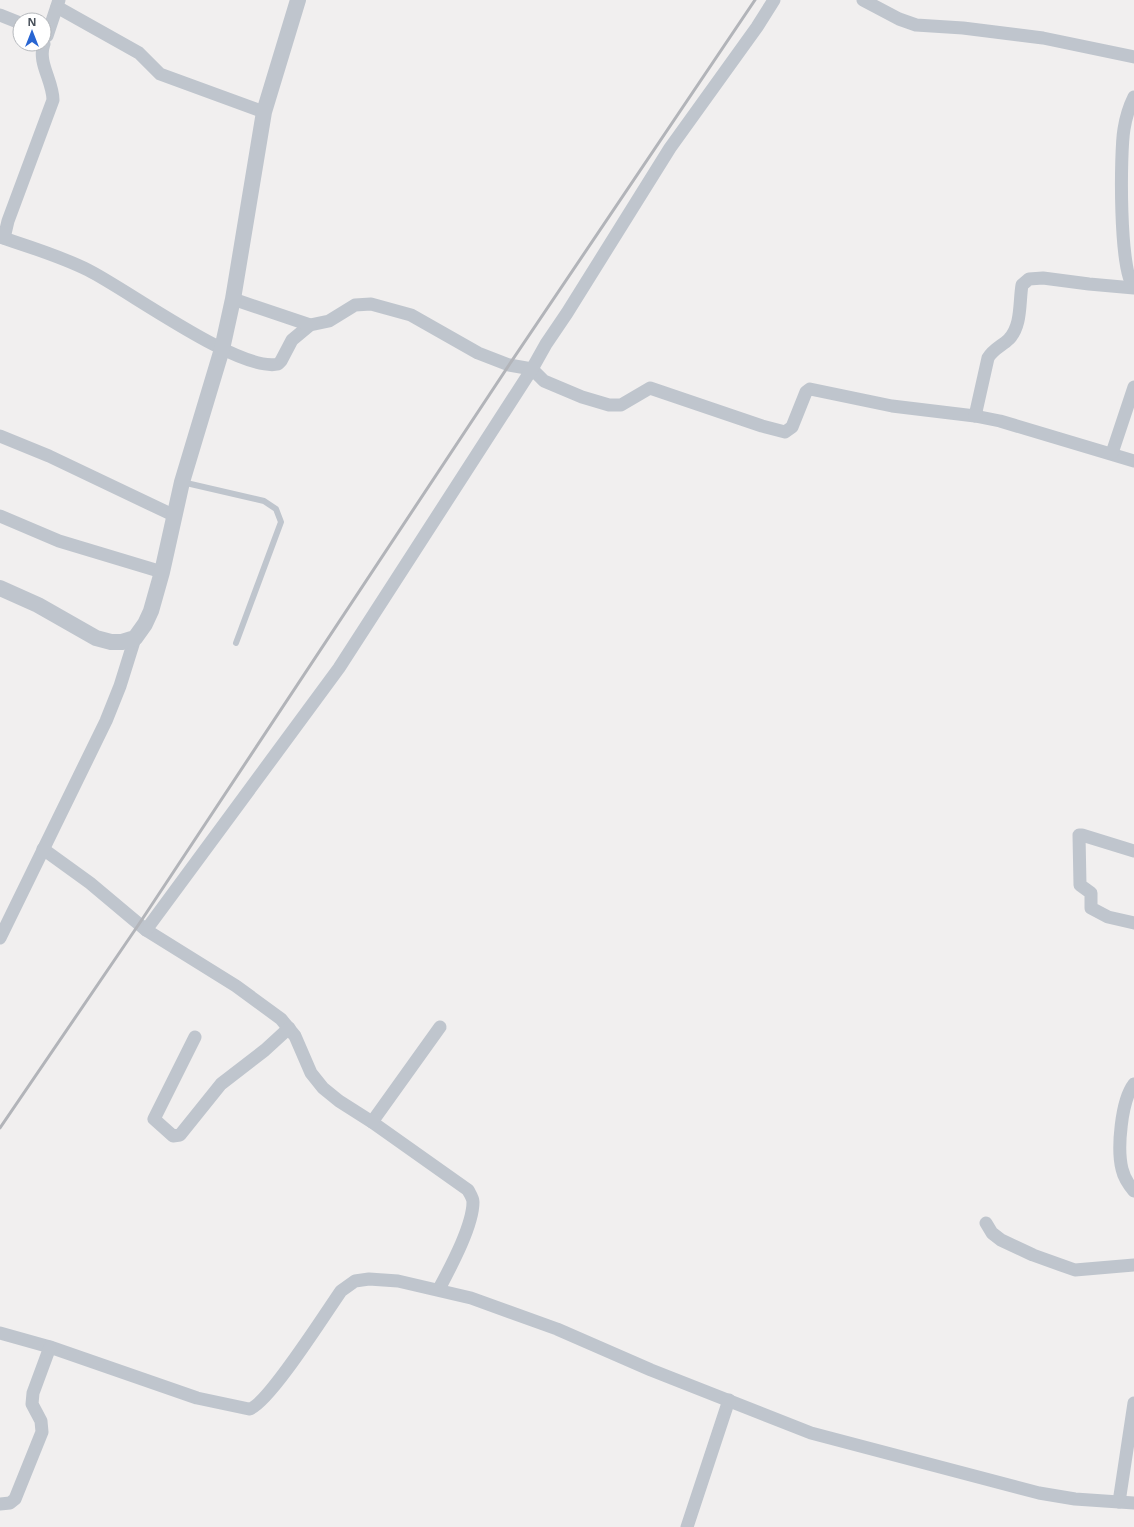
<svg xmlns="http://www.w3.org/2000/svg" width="1134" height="1527" font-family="'Open Sans',sans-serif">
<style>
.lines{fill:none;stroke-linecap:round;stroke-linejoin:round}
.service{stroke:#bfc5cd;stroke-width:6}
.minor{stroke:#bfc5cd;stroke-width:13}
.tertiary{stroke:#bfc5cd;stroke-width:16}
.rail{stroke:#b2b4b9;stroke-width:3}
</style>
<rect width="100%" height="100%" fill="#f1efef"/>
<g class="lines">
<path class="service" d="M182,482L264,501L276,509L281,522L236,643"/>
<g class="minor">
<path d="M863,0L899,19L916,25L963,28L1043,38L1134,57"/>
<path d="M57,7L139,53L160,74L264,112"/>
<path d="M0,15L20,23"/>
<path d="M47,36L59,0"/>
<path d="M1134,97C1129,107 1126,117 1124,129C1120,152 1119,273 1134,287"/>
<path d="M0,237C30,247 60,256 88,270C128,290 240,373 278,364L281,361L292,340L310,325L329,321L355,305L371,304L411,315L478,353L509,365L532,369L544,381L582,397L609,405H621L650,388L762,426L785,432L792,427L806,392L810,389L892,406L975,416L1000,421L1134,461"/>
<path d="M4,238L8,221L53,100C53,81 37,62 44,44"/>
<path d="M233,299L310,325"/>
<path d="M975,416L988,358C993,349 1002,346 1009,339C1022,325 1019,303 1022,285L1029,279L1043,278L1089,284L1134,288"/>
<path d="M0,436L49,456L173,515"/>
<path d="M1112,453L1134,387"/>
<path d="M0,516L59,541L162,572"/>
<path d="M43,849L90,883L146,930L236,986L281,1019L295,1036L311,1073L323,1088L339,1101L372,1122L468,1190C470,1194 473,1198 473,1202C473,1226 450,1268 439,1289"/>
<path d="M1134,851L1082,835H1079L1080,885L1091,893V908L1108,917L1134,923"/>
<path d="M146,930L339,668L532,369L546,344L567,313L670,148L757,27L774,0"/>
<path d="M0,938L106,721L120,686L135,638"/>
<path d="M195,1037L154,1119L173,1136L180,1135L221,1084L265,1050L289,1028"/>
<path d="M1134,1084C1121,1101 1117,1149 1122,1169C1124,1178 1129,1185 1134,1191"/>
<path d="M372,1122L440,1027"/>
<path d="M986,1223L992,1233L1001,1240L1033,1255L1075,1270L1134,1265"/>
<path d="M0,1333L50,1347L197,1398L249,1409C267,1406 327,1311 341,1291L355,1281L369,1279L398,1281L471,1298L557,1329L651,1370L811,1433L1039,1493L1075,1499L1134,1503"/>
<path d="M1119,1502L1134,1403"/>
<path d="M0,1504L10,1503L15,1499L42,1432L41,1421L32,1404L33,1393L50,1347"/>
<path d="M687,1527L729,1400"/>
</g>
<path class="tertiary" d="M0,588L38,605L96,638L111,642H122L135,638L145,624L151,611L162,572L182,482L222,349L233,299L264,112L298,0"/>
<path class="rail" d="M0,1128L139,924L509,365L755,0"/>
</g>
<g transform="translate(32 32)"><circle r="19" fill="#ffffff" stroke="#b6b9bd"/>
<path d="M0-3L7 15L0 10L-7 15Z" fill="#2865d2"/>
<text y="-6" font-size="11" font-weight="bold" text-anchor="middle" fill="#49515b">N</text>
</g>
</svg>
